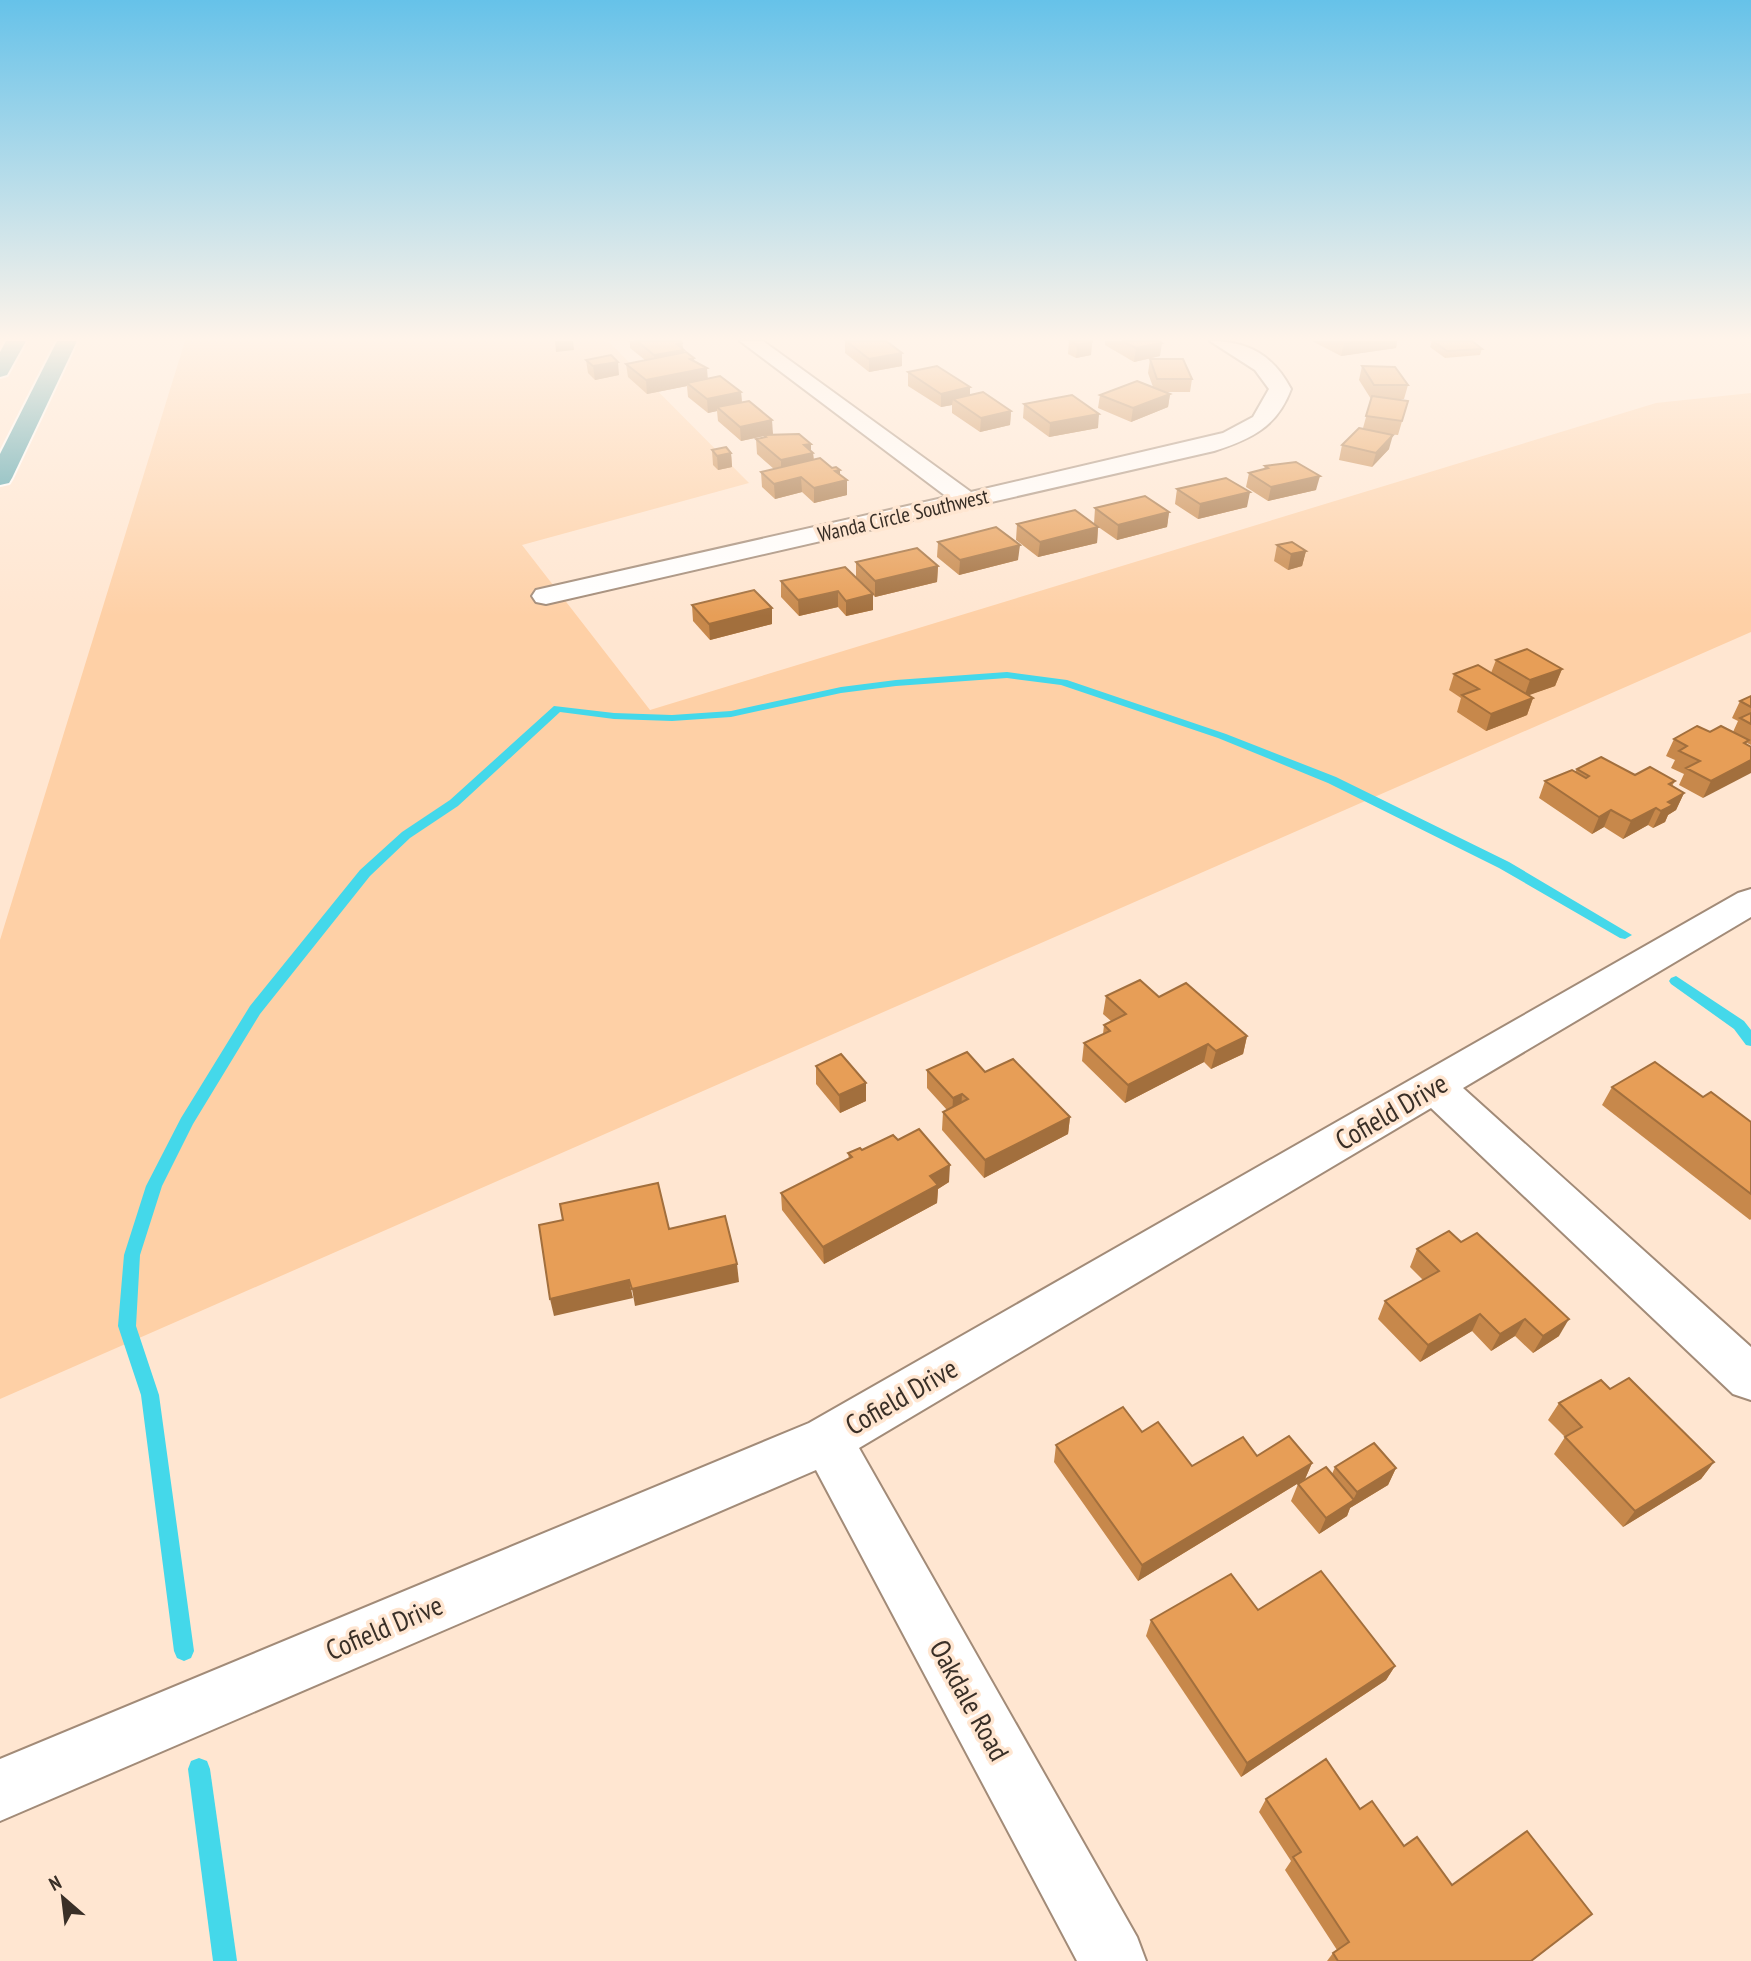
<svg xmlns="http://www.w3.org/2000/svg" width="1751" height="1961" font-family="'PT Sans Narrow',sans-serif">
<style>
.green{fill:#fed0a6}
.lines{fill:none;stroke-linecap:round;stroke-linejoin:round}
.stream{fill:#44d8ea;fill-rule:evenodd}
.minor-casing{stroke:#a28b78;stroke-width:4}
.motorway-casing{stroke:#fff;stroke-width:4}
.minor{fill:#fff;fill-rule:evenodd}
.motorway{fill:#449da9;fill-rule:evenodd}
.wall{fill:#c7884b}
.shaded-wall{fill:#a26f3d}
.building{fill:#e79e57;stroke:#a26f3d;stroke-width:2}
.labels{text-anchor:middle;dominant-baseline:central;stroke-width:7;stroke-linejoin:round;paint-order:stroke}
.far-street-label{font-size:21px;fill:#392f27;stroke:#ffe6d1}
.near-street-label{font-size:28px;fill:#392f27;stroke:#ffe6d1}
</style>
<rect width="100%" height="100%" fill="#ffe6d1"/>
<path class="green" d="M185,341H608L749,483L522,545L650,710L1656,403L1751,393V632L0,1399V940Z"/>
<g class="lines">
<g class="stream">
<path d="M1007,672L1067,680L1226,734L1336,777L1509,862L1632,935L1625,939L1620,938L1499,868L1328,783L1218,738L1061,685L1007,678L896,686L841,693L731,717L672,721L614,719L560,712L458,806L410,838L370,876L260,1014L193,1124L162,1186L140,1255L136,1326L159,1395L194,1651L191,1658L184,1661L177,1658L174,1651L141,1395L118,1326L124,1255L146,1186L181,1118L250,1006L360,870L402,832L450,800L554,706L614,713L672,715L731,711L841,687L896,680Z"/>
<path d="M1676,976L1744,1021L1751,1030V1046L1746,1045L1734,1029L1671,984L1669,981L1671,978Z"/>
<path d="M199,1758L207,1761L210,1769L237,1961H213L188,1769L191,1761Z"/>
</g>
<g class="minor-casing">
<g id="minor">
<path d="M740,341H763L971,492L1223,433L1253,417L1269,389L1255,370L1210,341C1248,341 1273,355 1291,389C1277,427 1251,439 1214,451L546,604L536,602L532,596L536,590L947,497Z"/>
<path d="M1751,889V917L1463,1088L1751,1347V1400L1733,1394L1431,1108L859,1448L1137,1937L1146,1961H1077L816,1470L0,1821V1759L809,1423L1738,893Z"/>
</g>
</g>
<g class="motorway-casing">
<g id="motorway">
<path d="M6,341H26L7,375L0,377V352Z"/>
<path d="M57,341H77L12,478L9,483L0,485V454Z"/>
</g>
</g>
<use href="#minor" class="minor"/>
<use href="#motorway" class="motorway"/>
</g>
<g class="wall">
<path d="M627,341H681L682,343L684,352L694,361L708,379L741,392L742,402L773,434L768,435L811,444V451L813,453L814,460L832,468L840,470V475L847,480V495L814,503L802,492L775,499L762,487L761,472L774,469L757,454L756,439L764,438V436L741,441L718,421L717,411L708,413L688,397L687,386L647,394L628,377L626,364L645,360L630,348V342Z"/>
<path d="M845,341H886L902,366L869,372L845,353Z"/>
<path d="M1069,341L1092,342L1091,355L1076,358L1068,354Z"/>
<path d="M1105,341H1159L1160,356L1134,362L1105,345Z"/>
<path d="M1312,341H1397L1396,348L1341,356Z"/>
<path d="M1432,341H1472L1482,349L1480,355L1445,358L1430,347Z"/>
<path d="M1150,359L1192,379L1190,392H1167L1170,394L1168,407L1131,422L1098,408L1100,395L1153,387L1148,373Z"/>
<path d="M586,360L619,375L595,380L588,373Z"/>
<path d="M1362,366L1408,385L1404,399H1393L1408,401L1398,435L1387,434L1389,449L1372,467L1339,460L1342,445L1363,428L1371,399L1359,380Z"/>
<path d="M908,372L970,387V395L1011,411L1010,425L980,432L952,413V405L941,407L908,386Z"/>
<path d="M1024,404L1098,428L1049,437L1023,418Z"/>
<path d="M712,450L731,453L732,467L718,470L713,465Z"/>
<path d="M1265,466L1316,490L1268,501L1246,487L1249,473L1264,469Z"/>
<path d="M1177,489L1247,507L1198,519L1175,504Z"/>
<path d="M1095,508L1169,512L1167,527L1117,540L1094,524Z"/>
<path d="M1017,524L1098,527L1097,543L1038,557L1016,540Z"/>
<path d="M938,542L1018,560L959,575L937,557Z"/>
<path d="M1277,545L1306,551L1302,566L1288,570L1274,561Z"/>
<path d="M856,562L938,566L937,582L875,597L873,595V610L846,616L838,607L799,616L781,597V581L856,577Z"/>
<path d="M692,605L772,608V624L710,640L693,621Z"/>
<path d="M1496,660L1562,669L1555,686L1528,695L1533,698L1527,715L1486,731L1457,712L1461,698L1449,690L1454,674L1491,673Z"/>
<path d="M1751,696V745L1747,743L1703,798L1679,785L1684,774L1671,768L1675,760L1666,756L1674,739L1710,732H1733L1738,721L1732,718L1740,701Z"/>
<path d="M1577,769L1675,781L1672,786L1684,793L1676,810L1668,815L1665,822L1653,828L1648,825L1623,839L1604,827L1592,834L1539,798L1545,781L1575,772Z"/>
<path d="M1106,996L1159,997L1247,1036L1243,1054L1211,1069L1204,1062L1125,1103L1082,1061L1084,1043L1103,1034L1104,1025L1111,1021L1103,1014Z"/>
<path d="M816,1066L866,1083V1101L840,1113L816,1084Z"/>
<path d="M927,1070L985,1072L1070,1117L1068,1134L984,1178L942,1130L943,1112L947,1110L927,1088Z"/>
<path d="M1612,1087L1703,1097L1751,1122V1219L1750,1220L1602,1105Z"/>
<path d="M898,1140L949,1182L938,1189L937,1203L824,1264L782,1210L781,1193L849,1159L848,1153Z"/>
<path d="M1417,1249L1559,1336L1533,1353L1515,1336L1491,1351L1472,1331L1420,1362L1378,1319L1385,1301L1423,1280L1410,1267Z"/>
<path d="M1610,1389L1714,1462L1701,1479L1623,1527L1554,1454L1565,1437L1548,1420L1559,1403Z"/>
<path d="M1142,1432L1192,1466L1257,1456L1312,1463L1305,1479L1138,1581L1054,1462L1056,1445Z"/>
<path d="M1335,1467L1396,1468L1388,1485L1350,1508L1347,1516L1319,1534L1291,1501L1298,1484L1332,1474Z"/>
<path d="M1258,1610L1395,1666L1386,1680L1241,1777L1146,1636L1151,1620Z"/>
<path d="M1266,1799L1360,1809L1452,1885L1592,1914L1532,1961H1327L1333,1953L1337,1950L1285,1870L1291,1861L1259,1812Z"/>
</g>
<g class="shaded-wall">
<path d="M555,341H573L574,350L556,352Z"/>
<path d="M1355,341H1397L1396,348L1341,356L1344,343Z"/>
<path d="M1092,342L1091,355L1076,358L1077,345Z"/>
<path d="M682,343L685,363L655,369L654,355L677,344Z"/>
<path d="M1162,343L1160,356L1134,362L1136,348Z"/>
<path d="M902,353V366L869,372V359Z"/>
<path d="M694,358L695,370L707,368L708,381L687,383V386L647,394L646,380Z"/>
<path d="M618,362L619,375L595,380L593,366Z"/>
<path d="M970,387V401L953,399L952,405L941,407V394Z"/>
<path d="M741,392L742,406L717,407V411L708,413L707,399Z"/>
<path d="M1170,394L1168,407L1131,422L1133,408Z"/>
<path d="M1011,411L1010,425L980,432L981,418Z"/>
<path d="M1099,414L1098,428L1049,437L1050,423Z"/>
<path d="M772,420L773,434L741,441L740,427Z"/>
<path d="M1393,435L1389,449L1372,467L1376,453Z"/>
<path d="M811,444V453H813L814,467L781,475V460L804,445Z"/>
<path d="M731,453L732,467L718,470L717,456Z"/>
<path d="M840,470V482L847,480V495L814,503V488L835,471Z"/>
<path d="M1320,476L1316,490L1268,501L1271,487Z"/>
<path d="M801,477L802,492L775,499L774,484Z"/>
<path d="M1250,492L1247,507L1198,519L1200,504Z"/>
<path d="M1169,512L1167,527L1117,540L1118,525Z"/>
<path d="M1098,527L1097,543L1038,557L1040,542Z"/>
<path d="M1020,545L1018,560L959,575L960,560Z"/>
<path d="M1306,551L1302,566L1288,570L1291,554Z"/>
<path d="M938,566L937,582L875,597V581Z"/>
<path d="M838,591V607L799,616L798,600Z"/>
<path d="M873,594V610L846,616V601Z"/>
<path d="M772,608V624L710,640L709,624Z"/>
<path d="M1562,669L1555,686L1524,697L1530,680Z"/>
<path d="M1533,698L1527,715L1486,731L1491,714Z"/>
<path d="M1751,760V773L1703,798L1711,781Z"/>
<path d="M1684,793L1676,810L1668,815L1665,822L1653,828L1661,811L1668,802Z"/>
<path d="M1656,808L1648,825L1623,839L1631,821Z"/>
<path d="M1611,810L1604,827L1592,834L1599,817Z"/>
<path d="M1247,1036L1243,1054L1211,1069L1216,1051Z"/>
<path d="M1208,1044L1204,1062L1125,1103L1128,1085Z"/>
<path d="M866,1083V1101L840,1113L839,1095Z"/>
<path d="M962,1094L961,1112L952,1116L953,1098Z"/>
<path d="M1070,1117L1068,1134L984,1178L985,1160Z"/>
<path d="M950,1165L949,1182L938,1189L937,1203L824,1264L823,1247L930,1176Z"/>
<path d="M737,1264L739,1282L635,1306L632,1289Z"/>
<path d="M629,1280L633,1298L554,1316L550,1299Z"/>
<path d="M1480,1314L1472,1331L1420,1362L1428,1345Z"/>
<path d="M1525,1319L1515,1336L1491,1351L1500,1334Z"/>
<path d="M1569,1319L1559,1336L1533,1353L1543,1336Z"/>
<path d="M1714,1462L1701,1479L1623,1527L1635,1511Z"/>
<path d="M1312,1463L1305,1479L1138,1581L1142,1565Z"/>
<path d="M1396,1468L1388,1485L1350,1508L1347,1516L1319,1534L1326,1518L1353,1500L1357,1492Z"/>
<path d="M1395,1666L1386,1680L1241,1777L1247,1763Z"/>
</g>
<g class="building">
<path d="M637,341H681L682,343L677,344L684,350L654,355Z"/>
<path d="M846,341H886L902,353L869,359Z"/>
<path d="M1071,341H1092V342L1077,345Z"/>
<path d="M1122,341H1159L1162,343L1136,348Z"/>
<path d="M1433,341H1472L1482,349L1447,351Z"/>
<path d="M686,352L694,358L690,359L707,368L646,380L626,364Z"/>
<path d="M611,355L618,362L593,366L586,360Z"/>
<path d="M1150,359H1183L1192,379H1157Z"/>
<path d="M937,366L970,387L941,394L908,372Z"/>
<path d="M1362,366L1395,367L1408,385H1374Z"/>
<path d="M720,376L741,392L707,399L687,383Z"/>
<path d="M1137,381L1170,394L1133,408L1100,395Z"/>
<path d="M983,392L1011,411L981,418L953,399Z"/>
<path d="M1072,395L1099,414L1050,423L1024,404Z"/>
<path d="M1372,396L1408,401L1402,421L1366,416Z"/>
<path d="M749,401L772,420L740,427L717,407Z"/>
<path d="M1359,428L1393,435L1376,453L1342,445Z"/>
<path d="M799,434L811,444L804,445L813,453L781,460L756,439L766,437L764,435Z"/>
<path d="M726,447L731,453L717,456L712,450Z"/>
<path d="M820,458L832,468L836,467L840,470L835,471L847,480L814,488L801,477L774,484L761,472Z"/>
<path d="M1296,462L1320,476L1271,487L1249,473L1268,468L1265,466Z"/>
<path d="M1226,478L1250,492L1200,504L1177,489Z"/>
<path d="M1145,496L1169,512L1118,525L1095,508Z"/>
<path d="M1075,510L1098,527L1040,542L1017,524Z"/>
<path d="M996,527L1020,545L960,560L938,542Z"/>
<path d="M1292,542L1306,551L1291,554L1277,545Z"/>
<path d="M917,548L938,566L875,581L856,562Z"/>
<path d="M845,567L873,594L846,601L838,591L798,600L781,581Z"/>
<path d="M754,590L772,608L709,624L692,605Z"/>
<path d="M1527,649L1562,669L1530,680L1496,660Z"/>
<path d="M1478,665L1533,698L1491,714L1462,695L1479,689L1454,674Z"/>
<path d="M1751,696V707L1740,701Z"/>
<path d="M1751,713V724L1740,718Z"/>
<path d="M1697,726L1710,732L1721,726L1749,740L1744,743L1751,747V760L1711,781L1686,768L1700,761L1679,751L1687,746L1674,739Z"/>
<path d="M1601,757L1635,775L1650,767L1675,781L1669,784L1684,793L1668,802L1673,805L1661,811L1656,808L1631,821L1611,810L1599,817L1545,781L1572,770L1586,778L1589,776L1577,769Z"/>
<path d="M1140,980L1159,997L1186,983L1247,1036L1216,1051L1208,1044L1128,1085L1084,1043L1110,1031L1104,1025L1126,1014L1106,996Z"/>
<path d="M967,1052L985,1072L1013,1059L1070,1117L985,1160L943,1112L968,1099L962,1094L953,1098L927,1070Z"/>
<path d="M841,1054L866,1083L839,1095L816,1066Z"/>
<path d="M1655,1062L1703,1097L1711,1092L1751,1122V1194L1612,1087Z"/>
<path d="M919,1129L950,1165L930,1176L938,1185L823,1247L781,1193L852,1157L848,1153L860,1148L862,1150L893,1135L898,1140Z"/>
<path d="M658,1183L669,1229L725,1216L737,1264L632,1289L629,1280L550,1299L539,1225L563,1220L560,1204Z"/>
<path d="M1449,1231L1461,1242L1477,1233L1569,1319L1543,1336L1525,1319L1500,1334L1480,1314L1428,1345L1385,1301L1439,1271L1417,1249Z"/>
<path d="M1629,1378L1714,1462L1635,1511L1565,1437L1582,1427L1559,1403L1601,1380L1610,1389Z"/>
<path d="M1123,1407L1142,1432L1158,1422L1192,1466L1243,1437L1257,1456L1289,1436L1312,1463L1142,1565L1056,1445Z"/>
<path d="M1374,1443L1396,1468L1357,1492L1335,1467Z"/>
<path d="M1326,1467L1354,1500L1326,1518L1298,1484Z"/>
<path d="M1321,1571L1395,1666L1247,1763L1151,1620L1231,1574L1258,1610Z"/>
<path d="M1326,1759L1360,1809L1372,1801L1404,1846L1417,1837L1452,1885L1527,1831L1592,1914L1531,1961H1338L1333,1953L1349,1942L1293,1857L1301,1852L1266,1799Z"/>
</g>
<linearGradient id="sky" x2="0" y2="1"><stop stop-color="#66c2e9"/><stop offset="0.55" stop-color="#fff4ea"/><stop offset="1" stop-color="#fff4ea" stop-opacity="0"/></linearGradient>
<rect width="1751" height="616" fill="url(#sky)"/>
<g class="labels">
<g class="far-street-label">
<text transform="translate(903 515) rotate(-13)">Wanda Circle Southwest</text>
</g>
<g class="near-street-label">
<text transform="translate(1391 1111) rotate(-30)">Cofield Drive</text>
<text transform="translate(901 1396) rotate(-30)">Cofield Drive</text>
<text transform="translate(384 1627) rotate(-23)">Cofield Drive</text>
<text transform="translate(970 1700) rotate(61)">Oakdale Road</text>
</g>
</g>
<g transform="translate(63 1898) rotate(332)" stroke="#ffe6d1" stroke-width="5" paint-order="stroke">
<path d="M0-5L12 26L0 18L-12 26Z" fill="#392f27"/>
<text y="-10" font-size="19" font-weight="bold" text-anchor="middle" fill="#392f27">N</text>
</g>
</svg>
